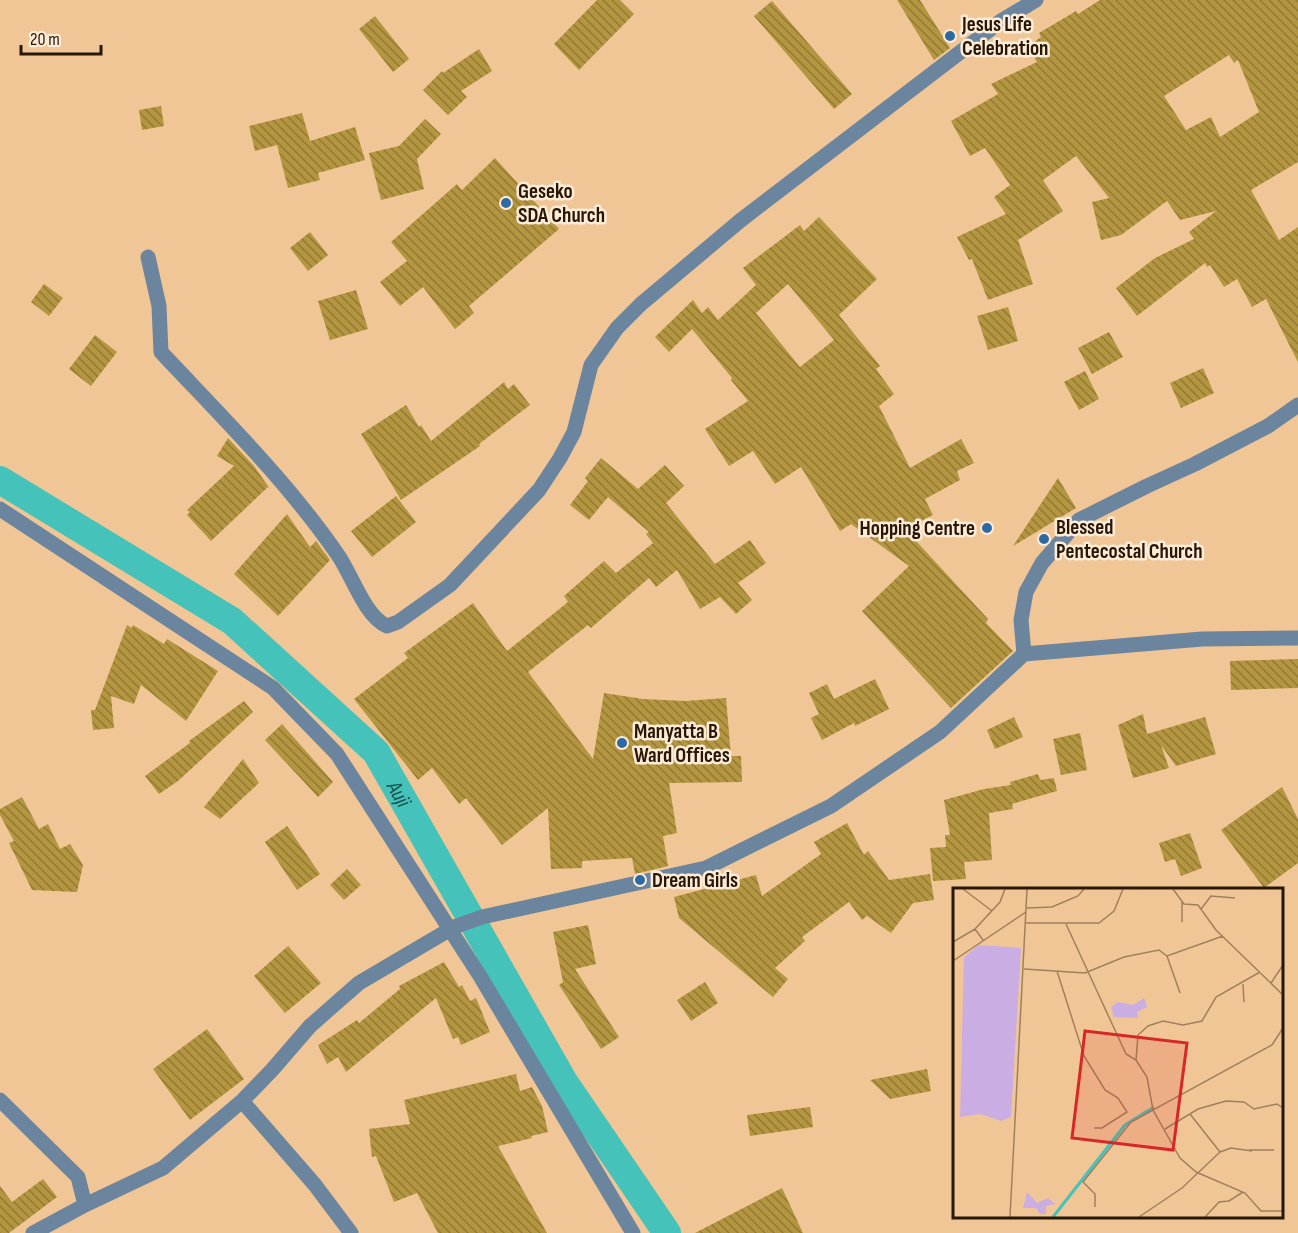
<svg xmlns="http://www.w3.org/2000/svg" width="1298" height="1233" font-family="'Sofia Sans Condensed',sans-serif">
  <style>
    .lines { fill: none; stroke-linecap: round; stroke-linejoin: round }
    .canal { stroke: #45c2ba; stroke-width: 28 }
    .building { fill: url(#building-back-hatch); fill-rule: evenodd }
    .minor { stroke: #6b859f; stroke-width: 15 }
    .poi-dot { fill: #2e6aa2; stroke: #feecd9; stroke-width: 2 }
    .labels { text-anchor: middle; stroke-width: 5; stroke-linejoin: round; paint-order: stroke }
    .poi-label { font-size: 21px; font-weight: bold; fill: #271705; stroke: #feecd9; text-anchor: start }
    .water-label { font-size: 22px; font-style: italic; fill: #1a4f4c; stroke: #feecd9 }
    .inset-river { fill: none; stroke: #45c2ba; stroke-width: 3 }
    .inset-road { fill: none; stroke: #a0805c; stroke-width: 1.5 }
    .view { fill: #d62828; fill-opacity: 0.15; stroke: #d62828; stroke-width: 3 }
    .inset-edge { fill: none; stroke: #271705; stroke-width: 3 }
  </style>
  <defs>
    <pattern id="building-back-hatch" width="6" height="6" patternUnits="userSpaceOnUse" patternTransform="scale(1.5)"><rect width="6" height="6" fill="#b49540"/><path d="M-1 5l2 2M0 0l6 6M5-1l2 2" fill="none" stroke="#927934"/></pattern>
  </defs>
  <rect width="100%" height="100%" fill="#f1c696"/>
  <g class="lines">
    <path class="canal" id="s1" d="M 0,480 L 232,621 L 376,752 L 564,1082 L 667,1233"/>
  </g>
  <path class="building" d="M 597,0 L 620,0 L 634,14 L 579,70 L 554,44 Z
    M 897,0 L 920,0 L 950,48 L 934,60 Z
    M 1100,0 L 1298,0 L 1298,162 L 1251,190 L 1279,240 L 1298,227 L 1298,362 L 1266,299 L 1252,307 L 1237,279 L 1224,287 L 1210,265 L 1207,267 L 1205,263 L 1137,316 L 1116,288 L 1155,258 L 1194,239 L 1189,232 L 1216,211 L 1180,220 L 1167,201 L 1121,235 L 1101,240 L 1092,202 L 1109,198 L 1076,156 L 1043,180 L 1063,211 L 1018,240 L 1033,284 L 988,300 L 972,259 L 969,260 L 957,237 L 1006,214 L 994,197 L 1010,185 L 985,148 L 970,156 L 951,121 L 998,94 L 991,84 L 1037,62 L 1027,47 L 1041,37 L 1039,33 L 1076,11 L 1078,14 ZM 1229,55 L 1234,63 L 1238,60 L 1259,112 L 1220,137 L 1211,117 L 1186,130 L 1164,96 Z
    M 772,1 L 852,94 L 834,109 L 754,16 Z
    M 375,16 L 409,59 L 393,72 L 359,29 Z
    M 479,49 L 492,71 L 461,91 L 467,97 L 448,115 L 423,90 L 442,71 L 443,73 Z
    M 161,106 L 164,126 L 142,130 L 139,110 Z
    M 302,113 L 310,141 L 355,127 L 365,160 L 318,173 L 320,180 L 288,188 L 277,145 L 255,151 L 249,126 Z
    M 425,119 L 441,134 L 417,159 L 424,189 L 381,200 L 369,153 L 399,146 Z
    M 495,158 L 559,229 L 469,306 L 474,313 L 455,329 L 423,287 L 400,306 L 380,282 L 407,261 L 391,242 L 457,184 L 462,190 Z
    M 819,217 L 877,279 L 839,315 L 880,366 L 876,369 L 894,394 L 879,406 L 910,468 L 961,439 L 974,463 L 957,471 L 960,480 L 925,499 L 933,515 L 905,529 L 988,619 L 986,623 L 1013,651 L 951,708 L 862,611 L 909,566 L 851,524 L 840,531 L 801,467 L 775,484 L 753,451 L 729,466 L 705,429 L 748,401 L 731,380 L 732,378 L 692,329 L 669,352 L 655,337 L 693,300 L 702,313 L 708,307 L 718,320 L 756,285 L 743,268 L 800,225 L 804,231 ZM 788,284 L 834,340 L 800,367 L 756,313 Z
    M 310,232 L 328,255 L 308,271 L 290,248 Z
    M 44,284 L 63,298 L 49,316 L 31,302 Z
    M 356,290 L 368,329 L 330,340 L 318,301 Z
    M 1008,307 L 1018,341 L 988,350 L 977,316 Z
    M 1109,332 L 1123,357 L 1092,374 L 1078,348 Z
    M 95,335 L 117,352 L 91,386 L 69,369 Z
    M 1203,368 L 1214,393 L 1181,408 L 1170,383 Z
    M 1085,371 L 1099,399 L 1079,410 L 1064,382 Z
    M 504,382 L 508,389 L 514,384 L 530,405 L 479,444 L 480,446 L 401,500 L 361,434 L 406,405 L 419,427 L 421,425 L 431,441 Z
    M 228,438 L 254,466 L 270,489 L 268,487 L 211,541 L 187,515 L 190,512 L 187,510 L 234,466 L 217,456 Z
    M 601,458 L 638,489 L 665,465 L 684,486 L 666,503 L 715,564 L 750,540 L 766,563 L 738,583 L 752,600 L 736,614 L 720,597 L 700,609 L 677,570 L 656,587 L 649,578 L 591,628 L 588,625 L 528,672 L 593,759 L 604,693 L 643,699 L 685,701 L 726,698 L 731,756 L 741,756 L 742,782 L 669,783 L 677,833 L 663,836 L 668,866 L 635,874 L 632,858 L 582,861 L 582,868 L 551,869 L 548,808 L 502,845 L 466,798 L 459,804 L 432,768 L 418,780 L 354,699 L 408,658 L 404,653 L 473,603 L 507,651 L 568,602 L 564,596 L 604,561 L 616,573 L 653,543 L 646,534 L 649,532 L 608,497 L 589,520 L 570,505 L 588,481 L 585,478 Z
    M 1058,478 L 1076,508 L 1013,546 Z
    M 396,496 L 416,522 L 372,557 L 351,531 Z
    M 287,514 L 310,547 L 316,541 L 330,560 L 278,616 L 234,574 Z
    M 127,625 L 132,628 L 133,625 L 164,644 L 167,639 L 218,671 L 186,721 L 141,685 L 134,704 L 111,696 L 114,728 L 93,730 L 91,710 L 95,710 Z
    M 1298,659 L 1298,688 L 1231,690 L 1230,661 Z
    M 875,679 L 889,709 L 855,726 L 854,723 L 822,740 L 811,718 L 819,714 L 809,693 L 827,684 L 834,699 Z
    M 244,701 L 253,712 L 178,781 L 159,794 L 145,776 L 190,743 L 189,741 Z
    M 1143,714 L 1147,734 L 1205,717 L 1216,754 L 1176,766 L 1161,745 L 1169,768 L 1133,778 L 1118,725 Z
    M 1014,717 L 1023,737 L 995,749 L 987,730 Z
    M 282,724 L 333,782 L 318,797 L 265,740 Z
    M 1080,733 L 1087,770 L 1061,775 L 1053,739 Z
    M 243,759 L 259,783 L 220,819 L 204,807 Z
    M 1038,774 L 1040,780 L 1054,778 L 1057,791 L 1012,804 L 1013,809 L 989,813 L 992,860 L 964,862 L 966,879 L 933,881 L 930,848 L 946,847 L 945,835 L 950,835 L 944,800 L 984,789 L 1011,785 L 1010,782 Z
    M 1282,787 L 1298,819 L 1298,863 L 1264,888 L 1221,830 Z
    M 22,797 L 39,829 L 48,824 L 60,849 L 70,844 L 83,865 L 77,892 L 32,890 L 9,843 L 14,841 L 0,815 L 0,809 Z
    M 847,823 L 864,855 L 868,851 L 889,880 L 930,874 L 934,900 L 913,903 L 891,933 L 867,916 L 862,920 L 849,902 L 802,937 L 805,941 L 775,968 L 788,979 L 773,997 L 679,918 L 674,897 L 756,875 L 762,896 L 821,854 L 814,842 Z
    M 287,826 L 320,874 L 297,890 L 265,842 Z
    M 1190,833 L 1202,868 L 1181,876 L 1175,859 L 1165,862 L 1159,843 Z
    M 347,869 L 361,885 L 344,900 L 330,885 Z
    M 588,925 L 596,964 L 575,969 L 619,1037 L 601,1049 L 559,985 L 563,982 L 553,932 Z
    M 288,946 L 321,983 L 285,1013 L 254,976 Z
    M 444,962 L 459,987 L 462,985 L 470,1001 L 476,998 L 490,1032 L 461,1045 L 458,1037 L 453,1039 L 436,998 L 346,1072 L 338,1057 L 327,1064 L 318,1045 L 357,1020 L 359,1023 L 400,989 L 399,986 Z
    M 705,982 L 718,1003 L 691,1021 L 677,1000 Z
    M 207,1029 L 244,1079 L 190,1120 L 153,1069 Z
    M 927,1069 L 931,1091 L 890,1099 L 870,1080 Z
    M 516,1074 L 520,1091 L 532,1087 L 542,1106 L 548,1132 L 531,1136 L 532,1138 L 498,1146 L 547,1233 L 438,1233 L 417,1193 L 394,1202 L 376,1156 L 372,1157 L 369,1129 L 410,1124 L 404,1100 Z
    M 810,1107 L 813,1127 L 750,1136 L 747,1115 Z
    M 43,1179 L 57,1197 L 9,1233 L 0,1233 L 0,1186 L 12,1202 Z
    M 782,1188 L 803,1233 L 695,1233 Z"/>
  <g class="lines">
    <path class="minor" d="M 148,257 L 159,306 L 161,352 C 222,417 287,481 338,555 C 352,575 365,617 387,626 L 398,622 L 450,585 L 539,490 L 560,458 L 574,432 L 591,365 L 617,328 L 641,304 L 741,220 L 1001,21 L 1036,0
      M 0,509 L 273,688 L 337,754 L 480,976 L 633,1233
      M 1024,654 L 1202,639 L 1298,638
      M 0,1100 L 78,1177 L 85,1205
      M 242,1101 L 315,1185 L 351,1233
      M 33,1233 L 85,1205 L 163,1168 L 242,1101 L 272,1070 L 310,1026 L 359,983 L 454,927 L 482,917 L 706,868 L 831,806 L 940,732 L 1024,654 L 1021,620 L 1026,592 L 1042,563 L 1079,520 L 1147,486 L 1195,464 L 1268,426 L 1298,405"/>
  </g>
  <g class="poi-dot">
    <circle cx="950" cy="36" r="6"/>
    <circle cx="506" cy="203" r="6"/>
    <circle cx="987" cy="528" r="6"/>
    <circle cx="1044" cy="539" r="6"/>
    <circle cx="622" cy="743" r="6"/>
    <circle cx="640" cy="880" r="6"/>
  </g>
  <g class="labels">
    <g class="poi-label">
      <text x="962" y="31">Jesus Life<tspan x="962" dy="24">Celebration</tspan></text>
      <text x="518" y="198">Geseko<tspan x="518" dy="24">SDA Church</tspan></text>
      <text x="1056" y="534">Blessed<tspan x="1056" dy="24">Pentecostal Church</tspan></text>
      <text x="975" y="535" text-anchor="end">Hopping Centre</text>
      <text x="634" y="738">Manyatta B<tspan x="634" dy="24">Ward Offices</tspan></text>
      <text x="652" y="887">Dream Girls</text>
    </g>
    <g class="water-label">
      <text dy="8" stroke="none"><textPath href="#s1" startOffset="514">Auji</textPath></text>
    </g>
  </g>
  <g transform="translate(953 888)">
    <rect width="330" height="330" fill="#f1c696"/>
    <path d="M 26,57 L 68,60 L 58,229 L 48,233 L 27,226 L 7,229 L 11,69 Z" fill="#caade3"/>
    <path d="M 191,110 L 194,119 L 184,124 L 185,130 L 161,129 L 158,119 L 165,114 L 180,117 ZM 74,304 L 84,315 L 95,310 L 102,316 L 93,318 L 93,326 L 87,326 L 83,320 L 70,320 Z" fill="#caade3"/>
    <path d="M 53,156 L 53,170 L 27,169 L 27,157 Z" fill="#caade3"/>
    <path class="inset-river" d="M 100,329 L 172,237 L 201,219"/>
    <path class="inset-road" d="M 10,1 L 39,23M 220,1 L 231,16 L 245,17 L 263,42 L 330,107M 229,14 L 229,34M 74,20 L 99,19 L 125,8 L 131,1M 248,21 L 258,8 L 282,10M 73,35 L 146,35 L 161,23 L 170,1M 113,36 L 173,166 L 183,172 L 194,189 L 200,222 L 227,270 L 243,284 L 292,305 L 308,323 L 330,323M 22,41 L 47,14 L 52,1M 0,54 L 22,41 L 30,52M 214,68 L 227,105M 0,73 L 73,24M 71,81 L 132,85 L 171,69 L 206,62 L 214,68 L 270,48M 104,83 L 131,168 L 152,202 L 165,210 L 174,224 L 149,240 L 141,240M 318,95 L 330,77M 290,96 L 291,114M 183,172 L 185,147 L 195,138 L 210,133 L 230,137 L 249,133 L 263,109 L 307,84M 212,241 L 245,221 L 273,213 L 291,214 L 301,221 L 324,216 L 330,220M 296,262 L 321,262M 267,264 L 278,260 L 299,263M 142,319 L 142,306 L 130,294 L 178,234 L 319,157 L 330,140M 57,329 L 74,1M 186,329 L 229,300 L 267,264 L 237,226M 252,329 L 266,314 L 276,313 L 290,304"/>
    <path class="view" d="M 132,143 L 234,155 L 220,262 L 119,250 Z"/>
    <rect width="330" height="330" class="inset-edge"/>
  </g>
  <path d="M21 45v9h80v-9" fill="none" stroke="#271705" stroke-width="3"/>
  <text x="30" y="45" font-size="18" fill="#271705" stroke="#feecd9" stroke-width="4.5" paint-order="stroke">20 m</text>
</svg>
